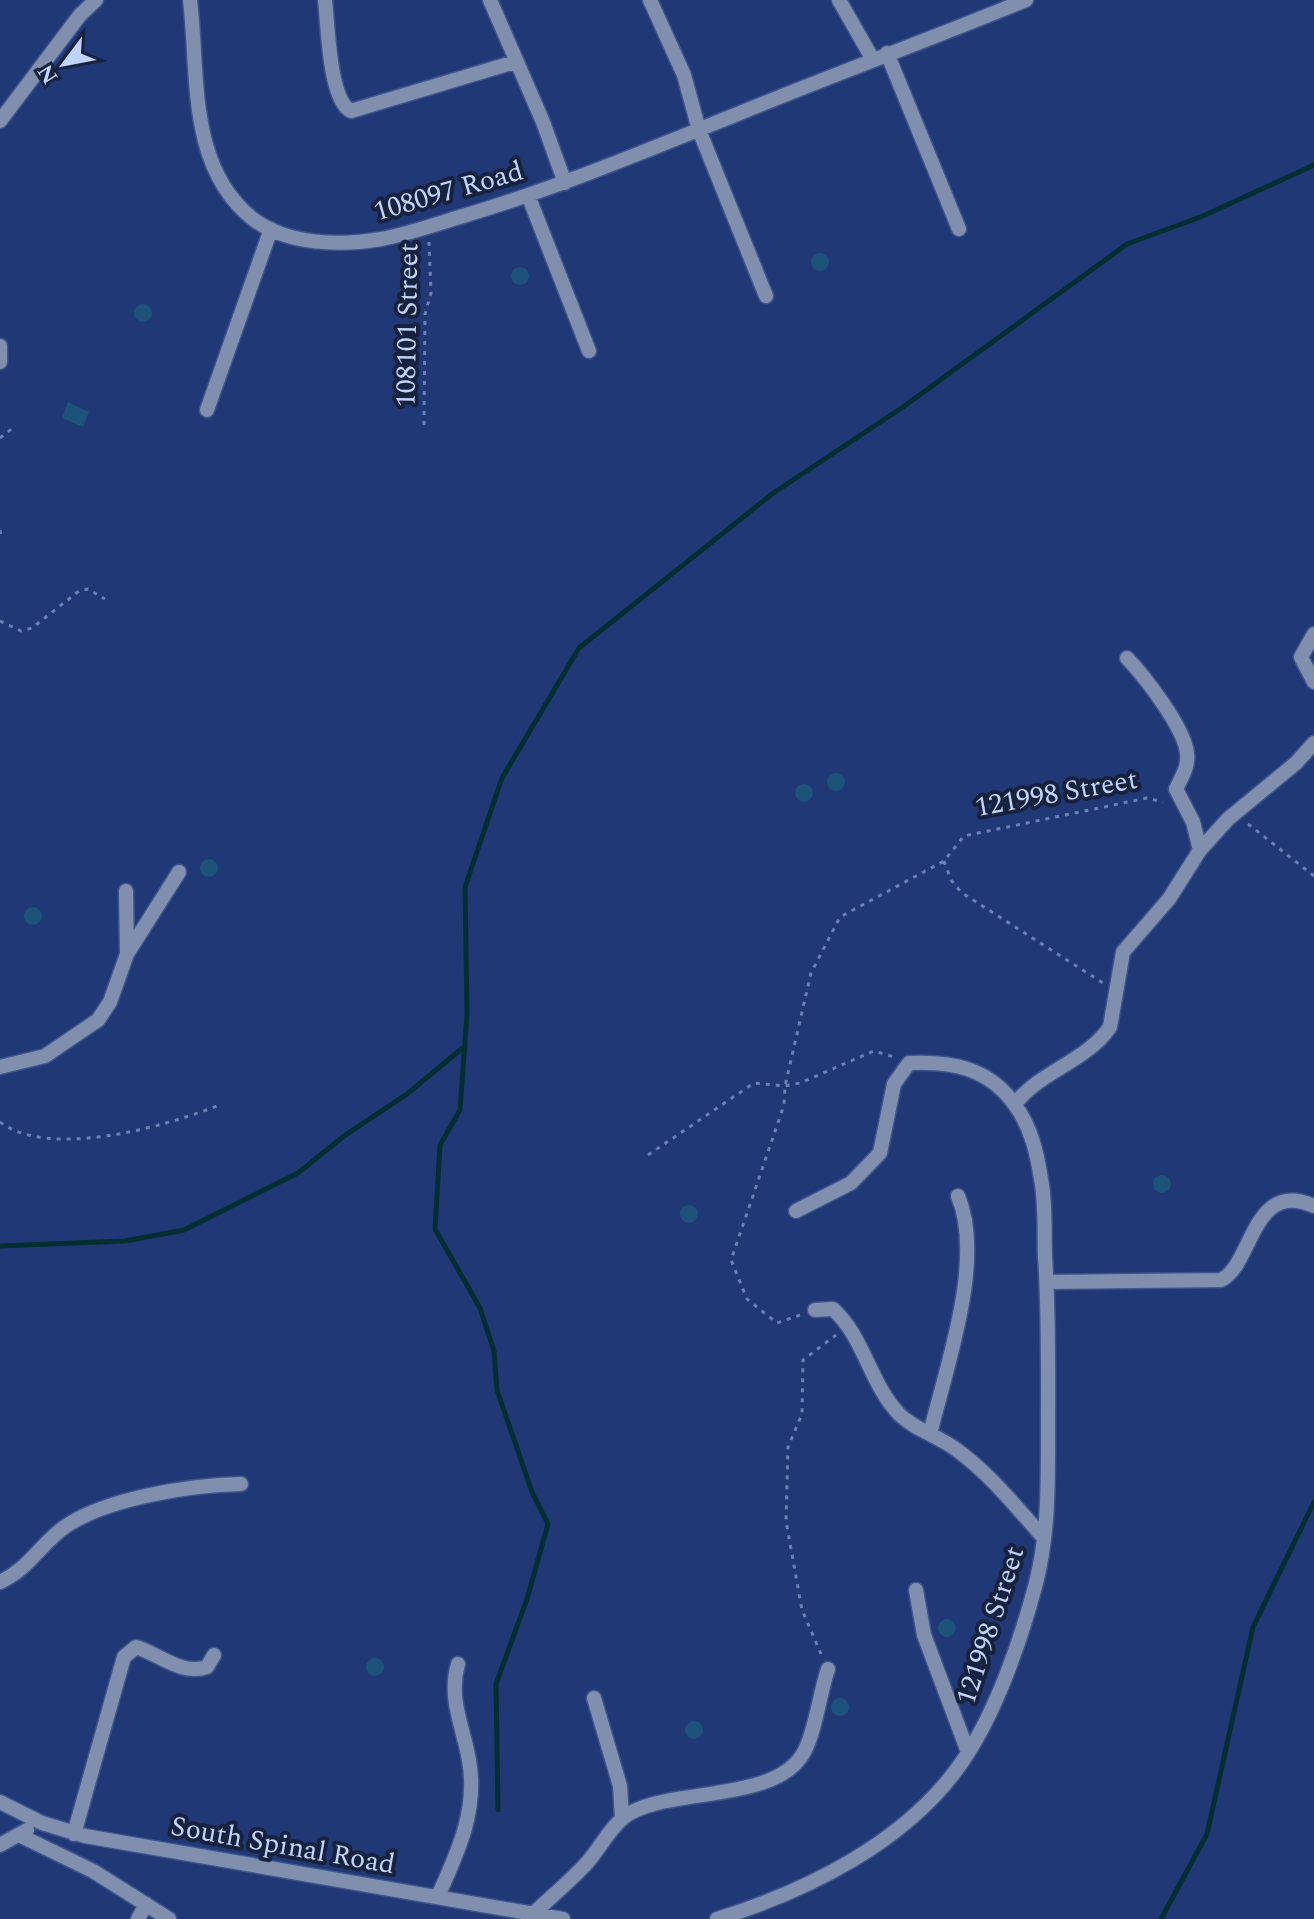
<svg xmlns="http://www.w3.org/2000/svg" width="1314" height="1919" font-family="Spectral,serif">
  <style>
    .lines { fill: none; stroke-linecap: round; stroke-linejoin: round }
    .stream { stroke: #052e32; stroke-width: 5 }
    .building { fill: #1d537b }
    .minor-casing { stroke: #3d558d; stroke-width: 17 }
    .path { stroke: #6b81b3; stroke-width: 3; stroke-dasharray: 4 6; stroke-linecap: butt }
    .minor { stroke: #808fad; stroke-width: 14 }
    .labels { text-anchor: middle; stroke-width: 8; stroke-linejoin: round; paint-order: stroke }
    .street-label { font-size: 28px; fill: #c1d3f8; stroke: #17233e }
  </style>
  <rect width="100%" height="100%" fill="#203976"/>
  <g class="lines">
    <path class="stream" d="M 0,1246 L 125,1241 L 184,1230 L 298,1173 L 344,1136 L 407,1094 L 465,1046
      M 498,1810 L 496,1684 L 527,1599 L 548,1524 L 532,1492 L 497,1390 L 494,1351 L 480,1308 L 435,1229 L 440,1145 L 460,1110 L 467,1014 L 465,887 L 502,778 L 579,648 L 772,494 L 903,407 L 1127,244 L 1203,216 L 1314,165
      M 1161,1919 L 1207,1834 L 1253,1627 L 1314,1502"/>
  </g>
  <path class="building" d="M811 262a9 9 0 1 1 18 0a9 9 0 1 1-18 0Z
    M511 276a9 9 0 1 1 18 0a9 9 0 1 1-18 0Z
    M134 313a9 9 0 1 1 18 0a9 9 0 1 1-18 0Z
    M 68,402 L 89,412 L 83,427 L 62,418 Z
    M827 782a9 9 0 1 1 18 0a9 9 0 1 1-18 0Z
    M795 793a9 9 0 1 1 18 0a9 9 0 1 1-18 0Z
    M200 868a9 9 0 1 1 18 0a9 9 0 1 1-18 0Z
    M24 916a9 9 0 1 1 18 0a9 9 0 1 1-18 0Z
    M1153 1184a9 9 0 1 1 18 0a9 9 0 1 1-18 0Z
    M680 1214a9 9 0 1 1 18 0a9 9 0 1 1-18 0Z
    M938 1628a9 9 0 1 1 18 0a9 9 0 1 1-18 0Z
    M366 1667a9 9 0 1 1 18 0a9 9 0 1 1-18 0Z
    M831 1707a9 9 0 1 1 18 0a9 9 0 1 1-18 0Z
    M685 1730a9 9 0 1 1 18 0a9 9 0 1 1-18 0Z"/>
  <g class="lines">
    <g class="minor-casing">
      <path id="minor" d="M 190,0 C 199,74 187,167 253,219 C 287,245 341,246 381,239 C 409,234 436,224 463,216 C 557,188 648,150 740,113 C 835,74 931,39 1026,0
        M 325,0 C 328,25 329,100 351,111 L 515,62
        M 490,0 L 543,122 L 565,183
        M 650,0 L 684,75 L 699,130 L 766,296
        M 839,0 L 872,58
        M 887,53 L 959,229
        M 0,121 L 80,15 L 96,0
        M 528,195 L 589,351
        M 0,346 L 0,362
        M 207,410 L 271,229
        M 1314,634 L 1301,657 L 1314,682
        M 1127,658 C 1145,677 1184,727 1187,753 C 1189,767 1181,778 1176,789 L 1193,822 L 1200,850
        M 126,891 L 127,953
        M 0,1067 L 45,1056 L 98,1020 L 110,1002 L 127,954 L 179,872
        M 1015,1104 C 1040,1071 1086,1062 1110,1027 L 1123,952 L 1169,899 L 1200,850 L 1228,819 L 1296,763 L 1314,743
        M 1047,1282 L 1221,1280 C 1253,1265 1252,1178 1314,1206
        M 815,1310 L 833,1309 C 864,1337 870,1384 899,1414 C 915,1430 939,1436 957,1450 C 990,1474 1017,1508 1044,1538
        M 930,1434 C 946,1367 985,1260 958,1196
        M 0,1582 C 29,1569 41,1543 66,1526 C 108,1498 191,1485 241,1484
        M 916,1590 L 924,1635 L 968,1752
        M 594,1698 L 620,1786 L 622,1818
        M 0,1802 L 42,1823 L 85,1836 L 563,1919
        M 74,1834 L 124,1657 L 136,1647 C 159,1654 182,1676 207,1667 L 214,1655
        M 19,1835 L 93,1871 L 169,1919
        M 0,1845 L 27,1830
        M 438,1896 C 458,1852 478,1810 469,1760 C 463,1726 448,1698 458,1664
        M 535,1912 C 551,1897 569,1882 584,1866 C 598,1852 608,1830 623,1818 C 661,1786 776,1805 804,1752 C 815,1733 820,1692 828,1669
        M 138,1919 L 146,1904
        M 717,1919 C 807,1891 907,1842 962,1762 C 996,1713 1021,1640 1036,1583 C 1049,1532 1048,1479 1048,1427 C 1048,1370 1049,1314 1045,1257 C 1044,1232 1046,1204 1041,1179 C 1037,1153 1031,1127 1015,1105 C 989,1068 952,1061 909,1063 L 894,1084 L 880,1153 L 851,1183 L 796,1211"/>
    </g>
    <path class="path" d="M 424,425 L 425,314 L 431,293 L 429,242
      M 0,438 L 14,427
      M 0,530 L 1,536
      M 0,621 L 21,631 L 32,628 L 79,591 L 88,589 L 105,599
      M 1248,824 L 1314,876
      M 944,861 L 951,880 L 962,893 L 1103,983
      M 0,1122 C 50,1160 168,1126 222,1104
      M 648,1155 L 754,1083 L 785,1086 L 800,1083 L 874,1051 L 894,1057
      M 800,1315 L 777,1323 L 747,1299 L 731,1260 L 784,1105 L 785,1086 L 811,973 L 840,917 L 944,861 L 964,836 L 1147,798 L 1163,802
      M 821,1654 L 802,1610 L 786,1521 L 788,1447 L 802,1414 L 803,1360 L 836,1335"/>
    <use href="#minor" class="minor"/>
  </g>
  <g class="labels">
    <g class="street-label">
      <text transform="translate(448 190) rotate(-16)" y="10">108097 Road</text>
      <text transform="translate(406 325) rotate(-89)" y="10">108101 Street</text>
      <text transform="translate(1056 792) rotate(-10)" y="10">121998 Street</text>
      <text transform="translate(989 1625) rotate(-72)" y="10">121998 Street</text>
      <text transform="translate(283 1844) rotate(10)" y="10">South Spinal Road</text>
    </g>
  </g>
  <g transform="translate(64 64) rotate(238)" stroke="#17233e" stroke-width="6" paint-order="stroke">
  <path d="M0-6L14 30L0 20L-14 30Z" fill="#c1d3f8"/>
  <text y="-12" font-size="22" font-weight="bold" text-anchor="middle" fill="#c1d3f8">N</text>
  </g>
</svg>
